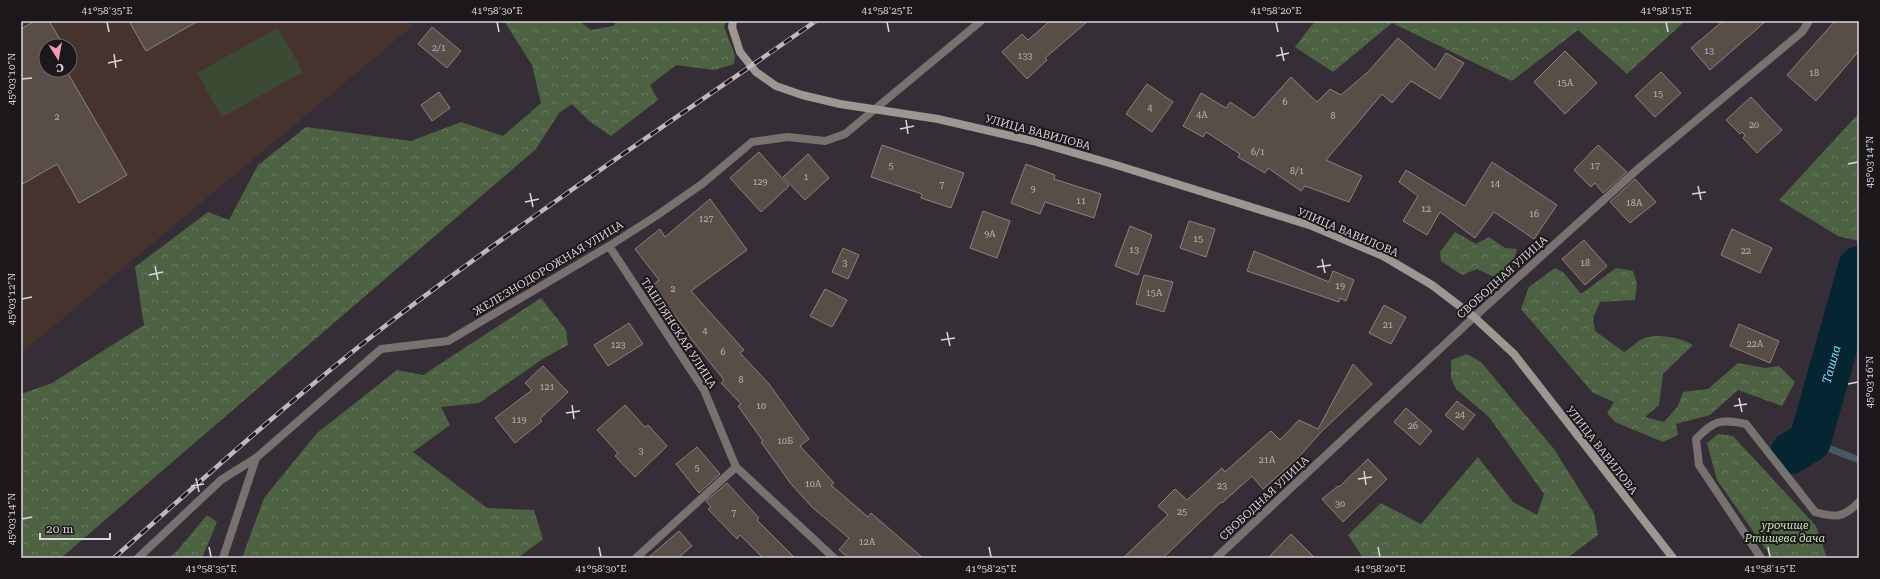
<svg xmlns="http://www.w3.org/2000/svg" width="1880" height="579" font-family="'Roboto Serif',serif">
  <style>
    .education { fill: #47332e; fill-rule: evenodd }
    .green { fill: #3b4b33 }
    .forest { fill: url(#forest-crowns) }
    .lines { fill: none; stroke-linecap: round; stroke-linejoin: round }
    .stream { stroke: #455a65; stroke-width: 7 }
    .river { stroke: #052532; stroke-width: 42 }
    .building { fill: #584e47; stroke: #8d817a }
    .street { stroke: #77726f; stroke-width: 8 }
    .secondary { stroke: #9e9691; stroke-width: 8 }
    .rail-casing { stroke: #bfb9bf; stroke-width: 4.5 }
    .rail { stroke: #1b171b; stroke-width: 3; stroke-dasharray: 9; stroke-linecap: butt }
    .ticks { fill: none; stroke: #dbd6db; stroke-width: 1.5 }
    .labels { text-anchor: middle; stroke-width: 4; stroke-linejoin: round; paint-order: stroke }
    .number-label { font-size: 9px; fill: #bab4b6 }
    .street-label { font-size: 11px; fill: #dbd6db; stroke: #1b171b }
    .park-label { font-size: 11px; font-style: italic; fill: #c6ecb4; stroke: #1b171b }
    .water-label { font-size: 12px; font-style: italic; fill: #96dcff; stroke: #1b171b }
    .neatline { fill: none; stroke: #dbd6db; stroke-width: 1.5 }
    .ticks-label { font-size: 10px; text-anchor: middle; fill: #dbd6db }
  </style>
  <defs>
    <pattern id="forest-crowns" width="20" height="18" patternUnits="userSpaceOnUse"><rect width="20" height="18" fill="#4d6242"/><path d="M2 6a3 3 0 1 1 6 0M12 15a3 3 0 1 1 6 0" fill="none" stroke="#66785d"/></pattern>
  </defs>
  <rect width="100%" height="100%" fill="#362e36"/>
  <path class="education" d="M 21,21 L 409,21 L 414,25 L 21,353 ZM 46,46 L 70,46 L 70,70 L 46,70 Z"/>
  <path class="green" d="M 278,28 L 303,72 L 222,117 L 197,73 Z"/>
  <path class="forest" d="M 504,21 L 579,21 L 591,30 L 613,26 L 617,21 L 726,21 L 724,27 L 735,55 L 734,64 L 714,70 L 676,65 L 650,85 L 658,100 L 611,136 L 589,121 L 572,104 L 559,113 L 536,149 L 61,558 L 21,558 L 21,394 L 52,383 L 144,325 L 135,267 L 208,212 L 229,220 L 258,165 L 306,127 L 411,141 L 461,122 L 503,136 L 541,103 L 532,65 Z
    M 1315,21 L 1685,21 L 1627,74 L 1578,30 L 1512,81 L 1392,23 L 1333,72 L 1295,47 Z
    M 1859,113 L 1859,241 L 1838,236 L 1779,200 Z
    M 1455,232 L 1476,244 L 1489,237 L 1505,248 L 1517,249 L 1511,271 L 1501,280 L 1477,269 L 1462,275 L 1441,261 L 1440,252 Z
    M 1555,268 L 1563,272 L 1581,294 L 1616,268 L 1633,271 L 1637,284 L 1635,300 L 1600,302 L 1593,318 L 1595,331 L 1624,352 C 1630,349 1636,342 1642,339 C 1658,333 1678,337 1693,345 L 1663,374 L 1659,405 L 1645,417 L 1664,422 L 1678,406 L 1683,392 L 1708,389 L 1738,363 L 1765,368 L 1779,366 L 1795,382 L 1782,406 L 1738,390 L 1710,415 L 1676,424 L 1678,435 L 1663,442 L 1615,422 L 1607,413 L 1614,402 L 1593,393 L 1521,309 L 1529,287 Z
    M 541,298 L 566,330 L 568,345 L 544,358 L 479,403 L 441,407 L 450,425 L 413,452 L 487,508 L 534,510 L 543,539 L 518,558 L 242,558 L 264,498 L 317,433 L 397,370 L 423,375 Z
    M 1467,354 L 1481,362 L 1554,449 L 1594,513 L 1598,535 L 1567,558 L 1363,558 L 1348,535 L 1381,503 L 1421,524 L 1478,457 L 1513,502 L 1537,515 L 1544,494 L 1489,417 L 1456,389 L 1451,378 L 1451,360 Z
    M 1718,434 L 1733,436 L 1816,526 L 1827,558 L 1772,558 L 1717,480 L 1707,443 Z
    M 207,515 L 217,522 L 202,558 L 169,558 L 177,551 Z"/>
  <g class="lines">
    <path class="stream" d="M 1810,441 L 1859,460"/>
    <path class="river" id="s1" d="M 1791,453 L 1810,441 L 1859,267"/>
  </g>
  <path class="building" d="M 35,21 L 49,21 L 64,46 L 46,46 L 46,70 L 66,70 L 127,175 L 79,203 L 57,164 L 21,185 L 21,29 Z
    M 129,21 L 198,21 L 146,51 Z
    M 1050,21 L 1088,21 L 1045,58 L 1047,60 L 1027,79 L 1002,52 L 1022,34 L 1028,40 Z
    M 1723,21 L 1766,21 L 1710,70 L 1691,48 Z
    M 1835,21 L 1859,21 L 1859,51 L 1816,101 L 1787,75 Z
    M 432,27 L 461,51 L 447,68 L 418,44 Z
    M 1398,38 L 1435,70 L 1446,53 L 1464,63 L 1440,99 L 1411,81 L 1392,103 L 1382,94 L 1326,160 L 1362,176 L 1349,202 L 1305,186 L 1301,191 L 1268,168 L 1265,173 L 1238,157 L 1240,154 L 1206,132 L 1203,137 L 1183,126 L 1201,93 L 1226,108 L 1230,102 L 1254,118 L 1291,77 L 1317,102 L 1330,89 L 1341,95 L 1368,72 Z
    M 1565,51 L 1597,83 L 1565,114 L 1534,82 Z
    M 1661,72 L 1681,93 L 1655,117 L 1635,96 Z
    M 1147,84 L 1173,102 L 1152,132 L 1126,114 Z
    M 439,92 L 450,108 L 432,121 L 421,105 Z
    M 1751,97 L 1782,130 L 1757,153 L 1743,138 L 1745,135 L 1742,132 L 1740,134 L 1726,120 Z
    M 882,145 L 964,173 L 951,208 L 921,198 L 922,194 L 871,177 Z
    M 1598,145 L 1627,172 L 1603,193 L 1595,183 L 1591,187 L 1574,170 Z
    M 759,152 L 789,186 L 761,212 L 730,178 Z
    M 808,154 L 829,178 L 805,200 L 783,177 Z
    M 1492,162 L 1557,205 L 1534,239 L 1494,212 L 1475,238 L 1440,212 L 1427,235 L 1403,221 L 1418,196 L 1399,182 L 1406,170 L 1465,206 Z
    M 1026,164 L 1055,175 L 1054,179 L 1101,194 L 1094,218 L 1045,202 L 1040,214 L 1011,203 Z
    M 1635,179 L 1656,202 L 1630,223 L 1610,202 Z
    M 710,199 L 747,250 L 691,291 L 744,350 L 740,353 L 769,384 L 794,419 L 809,439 L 800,446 L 834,483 L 831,485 L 868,517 L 871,513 L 923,558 L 849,558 L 839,550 L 849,538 L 812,507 L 791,484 L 761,442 L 763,441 L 738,406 L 741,404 L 721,383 L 724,380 L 688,335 L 689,334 L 652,286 L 659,280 L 635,249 L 660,229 L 665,237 Z
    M 983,211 L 1010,221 L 997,258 L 970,248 Z
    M 1189,221 L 1215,229 L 1206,257 L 1180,248 Z
    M 1130,226 L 1152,235 L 1138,275 L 1115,266 Z
    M 1732,229 L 1772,248 L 1760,273 L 1721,255 Z
    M 1584,240 L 1607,266 L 1585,285 L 1562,259 Z
    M 843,248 L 859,255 L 848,279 L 832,272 Z
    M 1254,251 L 1329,282 L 1333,271 L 1354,280 L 1346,301 L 1340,298 L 1339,302 L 1247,271 Z
    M 1144,275 L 1173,282 L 1164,312 L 1136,304 Z
    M 825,289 L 847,300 L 832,327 L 810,316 Z
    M 1384,305 L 1406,317 L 1391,344 L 1369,333 Z
    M 629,323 L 643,344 L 608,366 L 594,345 Z
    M 1739,324 L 1779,341 L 1770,363 L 1730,346 Z
    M 1353,364 L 1372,384 L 1322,431 L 1297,459 L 1263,489 L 1252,476 L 1222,503 L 1221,502 L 1163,558 L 1123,558 L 1168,515 L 1158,506 L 1175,489 L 1187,500 L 1222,468 L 1225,472 L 1271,431 L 1280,440 L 1299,420 L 1318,429 Z
    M 543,366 L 568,392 L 540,419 L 542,421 L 515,443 L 495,418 L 532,390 L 525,383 Z
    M 1457,401 L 1475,415 L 1463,430 L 1445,415 Z
    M 625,405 L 645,427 L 648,425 L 667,446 L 635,477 L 615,456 L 618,453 L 597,430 Z
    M 1406,408 L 1432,431 L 1420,445 L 1394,422 Z
    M 697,447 L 720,474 L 699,493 L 676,464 Z
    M 1368,459 L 1387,479 L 1343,522 L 1322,499 L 1338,486 L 1339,487 Z
    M 727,483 L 759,518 L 757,520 L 795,558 L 763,558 L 740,535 L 737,539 L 708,509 L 711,507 L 706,501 Z
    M 679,531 L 692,546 L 678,558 L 648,558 Z
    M 1291,534 L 1315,558 L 1268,558 Z"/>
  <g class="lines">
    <path class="street" d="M 609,246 L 704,390 L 736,467 L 834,558
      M 138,558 L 221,480 L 256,458 L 381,349 L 448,341 L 609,246 L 656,216 L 702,184 L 752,142 L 788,137 L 825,141 L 845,134 L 981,21
      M 223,558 L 256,458
      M 636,558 L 736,467
      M 1216,558 L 1474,317 L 1639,168 L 1802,32 L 1809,21
      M 1761,558 L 1699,465 L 1696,439 C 1715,420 1719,419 1746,424 L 1815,512 C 1836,518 1843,518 1859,502"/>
    <path class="secondary" d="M 733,21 L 732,27 L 740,52 L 756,72 L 776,86 L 802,95 L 840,104 L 938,119 L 1033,141 L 1116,165 L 1312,226 L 1383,256 L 1432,285 L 1474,317 L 1514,354 L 1673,558"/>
    <g class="rail-casing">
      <path id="rail" d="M 114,558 C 207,475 299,392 398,316 C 534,213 676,118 816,21"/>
    </g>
    <use href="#rail" class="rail"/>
  </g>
  <path class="ticks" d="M 107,22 L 109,32M 497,22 L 499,32M 887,22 L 889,32M 1276,22 L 1278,32M 1666,22 L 1668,32M 1281,47 L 1284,61M 114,54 L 116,68M 1276,56 L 1289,53M 108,63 L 122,60M 22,79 L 32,78M 906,120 L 908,134M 900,129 L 914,126M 1848,164 L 1858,162M 1698,186 L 1701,200M 530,193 L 533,207M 1692,194 L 1706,192M 525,202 L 539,199M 1322,259 L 1325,273M 155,266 L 158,280M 1317,267 L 1331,265M 149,275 L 163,272M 22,299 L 32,297M 947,332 L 950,346M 941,340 L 955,338M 1848,384 L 1858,382M 1739,398 L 1742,412M 572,405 L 574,419M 1734,406 L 1747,404M 566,413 L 580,411M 1364,471 L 1366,485M 196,478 L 199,492M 1358,479 L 1372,477M 191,486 L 204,484M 22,519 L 32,517M 209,547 L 211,557M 599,547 L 601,557M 989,547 L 991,557M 1378,547 L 1380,557M 1768,547 L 1770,557"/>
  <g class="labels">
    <g class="number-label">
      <text x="439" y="51">2/1</text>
      <text x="1709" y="54">13</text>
      <text x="1025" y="59">133</text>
      <text x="1814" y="76">18</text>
      <text x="1565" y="86">15А</text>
      <text x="1658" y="97">15</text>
      <text x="1285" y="105">6</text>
      <text x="1150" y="111">4</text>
      <text x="1202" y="118">4А</text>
      <text x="1333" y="119">8</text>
      <text x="57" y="120">2</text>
      <text x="1754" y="128">20</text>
      <text x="1258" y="155">6/1</text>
      <text x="891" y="169">5</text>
      <text x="1595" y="169">17</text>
      <text x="1297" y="174">8/1</text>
      <text x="806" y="180">1</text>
      <text x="760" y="185">129</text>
      <text x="1495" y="187">14</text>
      <text x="942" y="188">7</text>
      <text x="1033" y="192">9</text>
      <text x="1081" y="204">11</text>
      <text x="1634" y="206">18А</text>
      <text x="1426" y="212">12</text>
      <text x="1534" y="217">16</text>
      <text x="706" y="222">127</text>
      <text x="990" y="237">9А</text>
      <text x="1198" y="242">15</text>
      <text x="1134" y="253">13</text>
      <text x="1746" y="254">22</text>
      <text x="845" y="266">3</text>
      <text x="1585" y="266">18</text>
      <text x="1340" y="289">19</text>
      <text x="673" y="292">2</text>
      <text x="1154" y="296">15А</text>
      <text x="1388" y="328">21</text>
      <text x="705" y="334">4</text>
      <text x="1755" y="347">22А</text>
      <text x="618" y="348">123</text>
      <text x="723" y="355">6</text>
      <text x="741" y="383">8</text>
      <text x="547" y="390">121</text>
      <text x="761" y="409">10</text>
      <text x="1460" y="418">24</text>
      <text x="519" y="423">119</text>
      <text x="1413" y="429">26</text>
      <text x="785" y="444">10Б</text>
      <text x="641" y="454">3</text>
      <text x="1267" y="463">21А</text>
      <text x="697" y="471">5</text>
      <text x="813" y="487">10А</text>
      <text x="1222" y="489">23</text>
      <text x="1340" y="507">30</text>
      <text x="1182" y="515">25</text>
      <text x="734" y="516">7</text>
      <text x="867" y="545">12А</text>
    </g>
    <g class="street-label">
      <text transform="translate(1038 132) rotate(15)" y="4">УЛИЦА ВАВИЛОВА</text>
      <text transform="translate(1348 232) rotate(23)" y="4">УЛИЦА ВАВИЛОВА</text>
      <text transform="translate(548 268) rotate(-31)" y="4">ЖЕЛЕЗНОДОРОЖНАЯ УЛИЦА</text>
      <text transform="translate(1502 277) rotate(-42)" y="4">СВОБОДНАЯ УЛИЦА</text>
      <text transform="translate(679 333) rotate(57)" y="4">ТАШЛЯНСКАЯ УЛИЦА</text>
      <text transform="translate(1602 450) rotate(52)" y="4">УЛИЦА ВАВИЛОВА</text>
      <text transform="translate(1264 498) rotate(-43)" y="4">СВОБОДНАЯ УЛИЦА</text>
    </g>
    <g class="park-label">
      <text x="1785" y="529">урочище<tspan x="1785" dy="13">Ртищева дача</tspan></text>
    </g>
    <g class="water-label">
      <text dy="4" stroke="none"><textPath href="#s1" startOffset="102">Ташла</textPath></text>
    </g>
  </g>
  <rect width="1880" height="579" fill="none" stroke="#1b171b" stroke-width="44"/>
  <g transform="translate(58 58) rotate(169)"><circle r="19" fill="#1b171b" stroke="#686368"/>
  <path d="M0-3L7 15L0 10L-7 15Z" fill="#ef9ab8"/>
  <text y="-6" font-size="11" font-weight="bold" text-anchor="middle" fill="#dbd6db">С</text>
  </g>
  <path d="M40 533v6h70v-6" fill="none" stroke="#dbd6db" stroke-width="2"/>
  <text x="46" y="533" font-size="12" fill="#dbd6db" stroke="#1b171b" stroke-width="3" paint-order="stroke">20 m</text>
  <rect x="22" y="22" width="1836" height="535" class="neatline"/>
  <g class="ticks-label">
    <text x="107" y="14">41°58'35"E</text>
    <text x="497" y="14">41°58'30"E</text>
    <text x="887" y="14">41°58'25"E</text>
    <text x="1276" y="14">41°58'20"E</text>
    <text x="1666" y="14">41°58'15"E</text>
    <text transform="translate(11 79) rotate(-90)" y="4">45°03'10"N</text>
    <text transform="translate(1869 162) rotate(-90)" y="4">45°03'14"N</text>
    <text transform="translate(11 299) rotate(-90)" y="4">45°03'12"N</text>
    <text transform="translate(1869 382) rotate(-90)" y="4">45°03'16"N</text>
    <text transform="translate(11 519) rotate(-90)" y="4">45°03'14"N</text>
    <text x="211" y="572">41°58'35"E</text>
    <text x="601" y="572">41°58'30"E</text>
    <text x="991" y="572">41°58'25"E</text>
    <text x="1380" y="572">41°58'20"E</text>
    <text x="1770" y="572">41°58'15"E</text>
  </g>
</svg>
